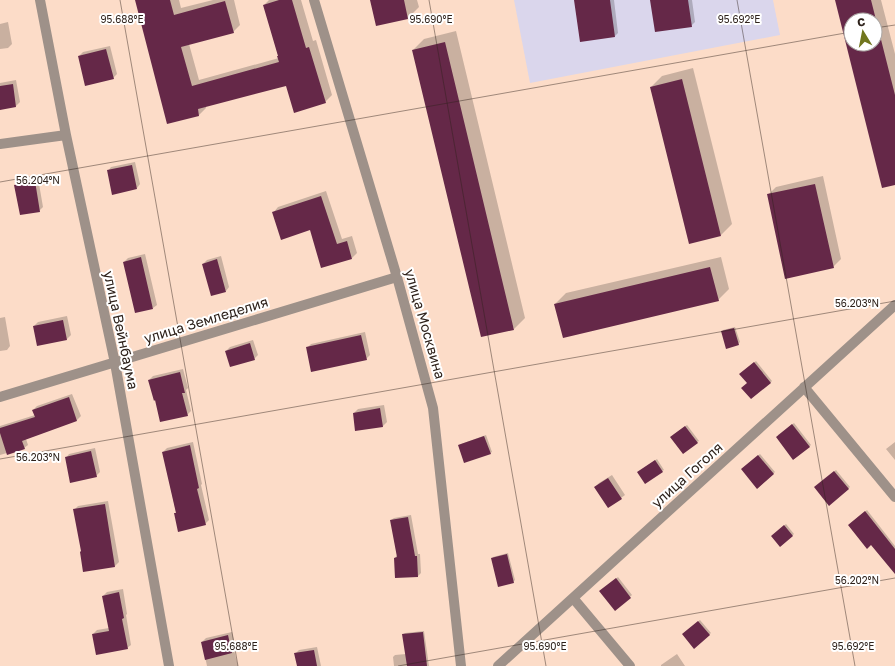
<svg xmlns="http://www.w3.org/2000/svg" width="895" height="666" font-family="'Golos Text',sans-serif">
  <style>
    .education { fill: #dad6ec }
    .shadow { fill: #0003; fill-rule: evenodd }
    .building { fill: #652848; fill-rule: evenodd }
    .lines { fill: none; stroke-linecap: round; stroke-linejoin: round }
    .street { stroke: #9e9189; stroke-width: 10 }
    .ticks { fill: none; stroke: #2e221b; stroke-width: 1; stroke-opacity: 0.45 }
    .labels { text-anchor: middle; stroke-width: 4; stroke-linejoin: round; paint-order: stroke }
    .street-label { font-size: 14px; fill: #2e221b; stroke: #fff }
    .ticks-label { font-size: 10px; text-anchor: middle; fill: #2e221b; stroke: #fff; stroke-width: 4; stroke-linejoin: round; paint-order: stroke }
  </style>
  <rect width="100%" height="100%" fill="#fcdcc8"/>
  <path class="education" d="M 514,0 L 773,0 L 780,35 L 530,83 Z"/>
  <path class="shadow" d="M 136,0 L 179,0 L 181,8 L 213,0 L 234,0 L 240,25 L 233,32 L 189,44 L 199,80 L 279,58 L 264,5 L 269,0 L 301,0 L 313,41 L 316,40 L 332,95 L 325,102 L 287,84 L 206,106 L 206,108 L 199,115 L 168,123 Z
    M 371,0 L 417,0 L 419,7 L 408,18 L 377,25 Z
    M 575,0 L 614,0 L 618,33 L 615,36 Z
    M 651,0 L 692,0 L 695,22 L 691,26 Z
    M 836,0 L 881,0 L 895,54 L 895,184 ZM 851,20 L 875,20 L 875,44 L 851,44 Z
    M 8,22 L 12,44 L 8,48 L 0,49 L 0,24 Z
    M 456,31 L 525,318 L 514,329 L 413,50 L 424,39 Z
    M 110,46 L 117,74 L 113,78 L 79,56 L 83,52 Z
    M 693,68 L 732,224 L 721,235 L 690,242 L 651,87 L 662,76 Z
    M 16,80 L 20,102 L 16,106 L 0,109 L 0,83 Z
    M 135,162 L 140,184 L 137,188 L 108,171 L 111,167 Z
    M 823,176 L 841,259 L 833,267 L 768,195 L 776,187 Z
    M 38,178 L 43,207 L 39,211 L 15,185 L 19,181 Z
    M 326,191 L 342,239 L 352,236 L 357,253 L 352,258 L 310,229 L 273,213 L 278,207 Z
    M 145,254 L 157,305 L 153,308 L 124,262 L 128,258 Z
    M 221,256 L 229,287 L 226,291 L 203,264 L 207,260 Z
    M 721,257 L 729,289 L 718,300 L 555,304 L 566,293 Z
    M 67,316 L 71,335 L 67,339 L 38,345 L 34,326 L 38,322 Z
    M 5,317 L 10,346 L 7,350 L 0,351 L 0,318 Z
    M 735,327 L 740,342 L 738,344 L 722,332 L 723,330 Z
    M 365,332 L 370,355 L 366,359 L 307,348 L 311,344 Z
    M 253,340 L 258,355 L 254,359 L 226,351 L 230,347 Z
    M 756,361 L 772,381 L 770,383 L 748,383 L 742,373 Z
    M 183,369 L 188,388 L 186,390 L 191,411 L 187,415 L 149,380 L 153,376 Z
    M 72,394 L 81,416 L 77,420 L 26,439 L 28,445 L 24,448 L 0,455 L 0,426 L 35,415 L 33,410 L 37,406 Z
    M 384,405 L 387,422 L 383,426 L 356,430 L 354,413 L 358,409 Z
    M 794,423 L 811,445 L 794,459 L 778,435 Z
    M 687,425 L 699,441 L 697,442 L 673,435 Z
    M 486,435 L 492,452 L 490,453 L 459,445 L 461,444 Z
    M 193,442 L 202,484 L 201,485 L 209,520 L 205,524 L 175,514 L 176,512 L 163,452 L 167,448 Z
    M 895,442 L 895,460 L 886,449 Z
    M 95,448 L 100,472 L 96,476 L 66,458 L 69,454 Z
    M 760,454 L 775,472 L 758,488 L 742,469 Z
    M 657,459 L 664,470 L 662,471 L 640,471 Z
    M 836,470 L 850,487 L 829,504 L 816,487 Z
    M 612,475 L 625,495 L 621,498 L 595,487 L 599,483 Z
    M 108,501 L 119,562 L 115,566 L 84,571 L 82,551 L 74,510 L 78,506 Z
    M 867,510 L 895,546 L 895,572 L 872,544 L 851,523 Z
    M 411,515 L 418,554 L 420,554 L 421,573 L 418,576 L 395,558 L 397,555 L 391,520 L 394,518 Z
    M 786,524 L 794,534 L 781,546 L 772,536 Z
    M 508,553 L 515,580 L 513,582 L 492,559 L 493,557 Z
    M 618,577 L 632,595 L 615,610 L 602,590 Z
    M 123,589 L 127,614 L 126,615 L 131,645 L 127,648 L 93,634 L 97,630 L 109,628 L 103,596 L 107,592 Z
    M 700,620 L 711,633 L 694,647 L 685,632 Z
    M 424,631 L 429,666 L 394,666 L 393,657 L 395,655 L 406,654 L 403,634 L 405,633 Z
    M 232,632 L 236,649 L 234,650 L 238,666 L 207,666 L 202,642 L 206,638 Z
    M 317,647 L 321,666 L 298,666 L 295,654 L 299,650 Z
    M 677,654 L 685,666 L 661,666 L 661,665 Z"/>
  <path class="building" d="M 135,0 L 170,0 L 174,15 L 225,1 L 234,33 L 181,47 L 192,86 L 279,62 L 277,56 L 278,56 L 263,5 L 279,0 L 292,0 L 306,48 L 309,47 L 326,103 L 294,113 L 286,86 L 198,109 L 199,116 L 167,124 Z
    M 370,0 L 404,0 L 408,19 L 376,26 Z
    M 574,0 L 610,0 L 615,37 L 580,42 Z
    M 650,0 L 688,0 L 692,27 L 655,32 Z
    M 835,0 L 871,0 L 895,95 L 895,185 L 882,188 ZM 851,20 L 875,20 L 875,44 L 851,44 Z
    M 445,42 L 514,330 L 481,337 L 412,50 Z
    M 106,49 L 114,79 L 85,86 L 78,56 Z
    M 682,79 L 721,236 L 689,244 L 650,87 Z
    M 13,84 L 16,107 L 0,110 L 0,86 Z
    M 132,165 L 137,189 L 112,195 L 107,170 Z
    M 35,181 L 40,212 L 20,215 L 14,185 Z
    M 815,184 L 834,268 L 785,279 L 767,194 Z
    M 321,196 L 337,244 L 347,241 L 352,259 L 321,268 L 310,230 L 281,240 L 272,212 Z
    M 141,257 L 153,309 L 135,313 L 123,262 Z
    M 217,259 L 226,292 L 211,296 L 202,264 Z
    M 710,267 L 719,301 L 563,338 L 554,304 Z
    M 63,320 L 67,340 L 37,346 L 33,326 Z
    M 734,328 L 739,345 L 726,349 L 721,331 Z
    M 361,335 L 367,360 L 311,372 L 306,347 Z
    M 250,343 L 255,360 L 230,367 L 225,351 Z
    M 754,362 L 771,383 L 751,399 L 741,388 L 747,383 L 739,374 Z
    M 180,372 L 185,393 L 182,393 L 188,416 L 160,422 L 155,400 L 154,401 L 148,380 Z
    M 69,397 L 77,421 L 22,441 L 25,449 L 7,455 L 0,433 L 0,428 L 35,417 L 32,410 Z
    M 380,408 L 383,427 L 355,431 L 353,413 Z
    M 792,424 L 810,447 L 793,460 L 776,437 Z
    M 685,426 L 698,443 L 683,454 L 670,437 Z
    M 484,436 L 491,454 L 464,463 L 458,445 Z
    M 190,445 L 199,488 L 197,489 L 206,525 L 178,532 L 174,513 L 176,513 L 162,452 Z
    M 91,451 L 97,477 L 70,483 L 65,457 Z
    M 758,455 L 774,474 L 757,489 L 741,469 Z
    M 655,460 L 663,472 L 645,484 L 637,472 Z
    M 834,471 L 849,489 L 829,506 L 814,487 Z
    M 608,478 L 622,499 L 608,508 L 594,487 Z
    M 105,504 L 115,567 L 83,572 L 80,552 L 81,551 L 73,509 Z
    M 865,511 L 895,549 L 895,574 L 871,545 L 867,549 L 848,525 Z
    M 408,517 L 415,556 L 417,556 L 418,577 L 395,578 L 394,558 L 397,557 L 390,520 Z
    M 784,525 L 793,536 L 780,547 L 771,536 Z
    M 507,554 L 514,583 L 498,587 L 491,558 Z
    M 616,578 L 631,598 L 615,611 L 599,591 Z
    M 119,592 L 124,618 L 122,619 L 128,649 L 96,655 L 92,634 L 109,631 L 102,596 Z
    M 698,621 L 710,635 L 694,649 L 682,634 Z
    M 423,632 L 427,666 L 407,666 L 402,634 Z
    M 228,635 L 232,653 L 205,660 L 201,642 Z
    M 314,650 L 317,666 L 297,666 L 294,653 Z"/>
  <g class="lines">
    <path class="street" d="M 40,0 L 66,135 L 115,363 L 169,666
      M 314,0 L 397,277 L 433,408 L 461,666
      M 0,144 L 66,135
      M 804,387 L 895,497
      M 0,397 L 397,277
      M 573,598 L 630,666
      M 498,666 L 895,305"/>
  </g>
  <path class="ticks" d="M 120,0 L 238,666M 429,0 L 546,666M 737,0 L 855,666M 875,28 L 895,25M 0,182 L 851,32M 0,459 L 895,301M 398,666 L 895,578"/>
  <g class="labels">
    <g class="street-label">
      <text transform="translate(206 320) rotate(-17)" y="5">улица Земледелия</text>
      <text transform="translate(425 324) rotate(74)" y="5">улица Москвина</text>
      <text transform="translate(121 330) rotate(78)" y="5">улица Вейнбаума</text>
      <text transform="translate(687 475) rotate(-42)" y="5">улица Гоголя</text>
    </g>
  </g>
  <g class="ticks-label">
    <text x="122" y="23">95.688°E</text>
    <text x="431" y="23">95.690°E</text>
    <text x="739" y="23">95.692°E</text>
    <text x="38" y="184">56.204°N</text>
    <text x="857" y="307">56.203°N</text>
    <text x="38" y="461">56.203°N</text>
    <text x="857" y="584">56.202°N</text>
    <text x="236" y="650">95.688°E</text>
    <text x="545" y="650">95.690°E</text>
    <text x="853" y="650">95.692°E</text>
  </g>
  <g transform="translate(863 32) rotate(350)"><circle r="19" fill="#ffffff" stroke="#aba7a4"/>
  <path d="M0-3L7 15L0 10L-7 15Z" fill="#71761e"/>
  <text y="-6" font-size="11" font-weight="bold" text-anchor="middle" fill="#2e221b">С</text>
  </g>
</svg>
